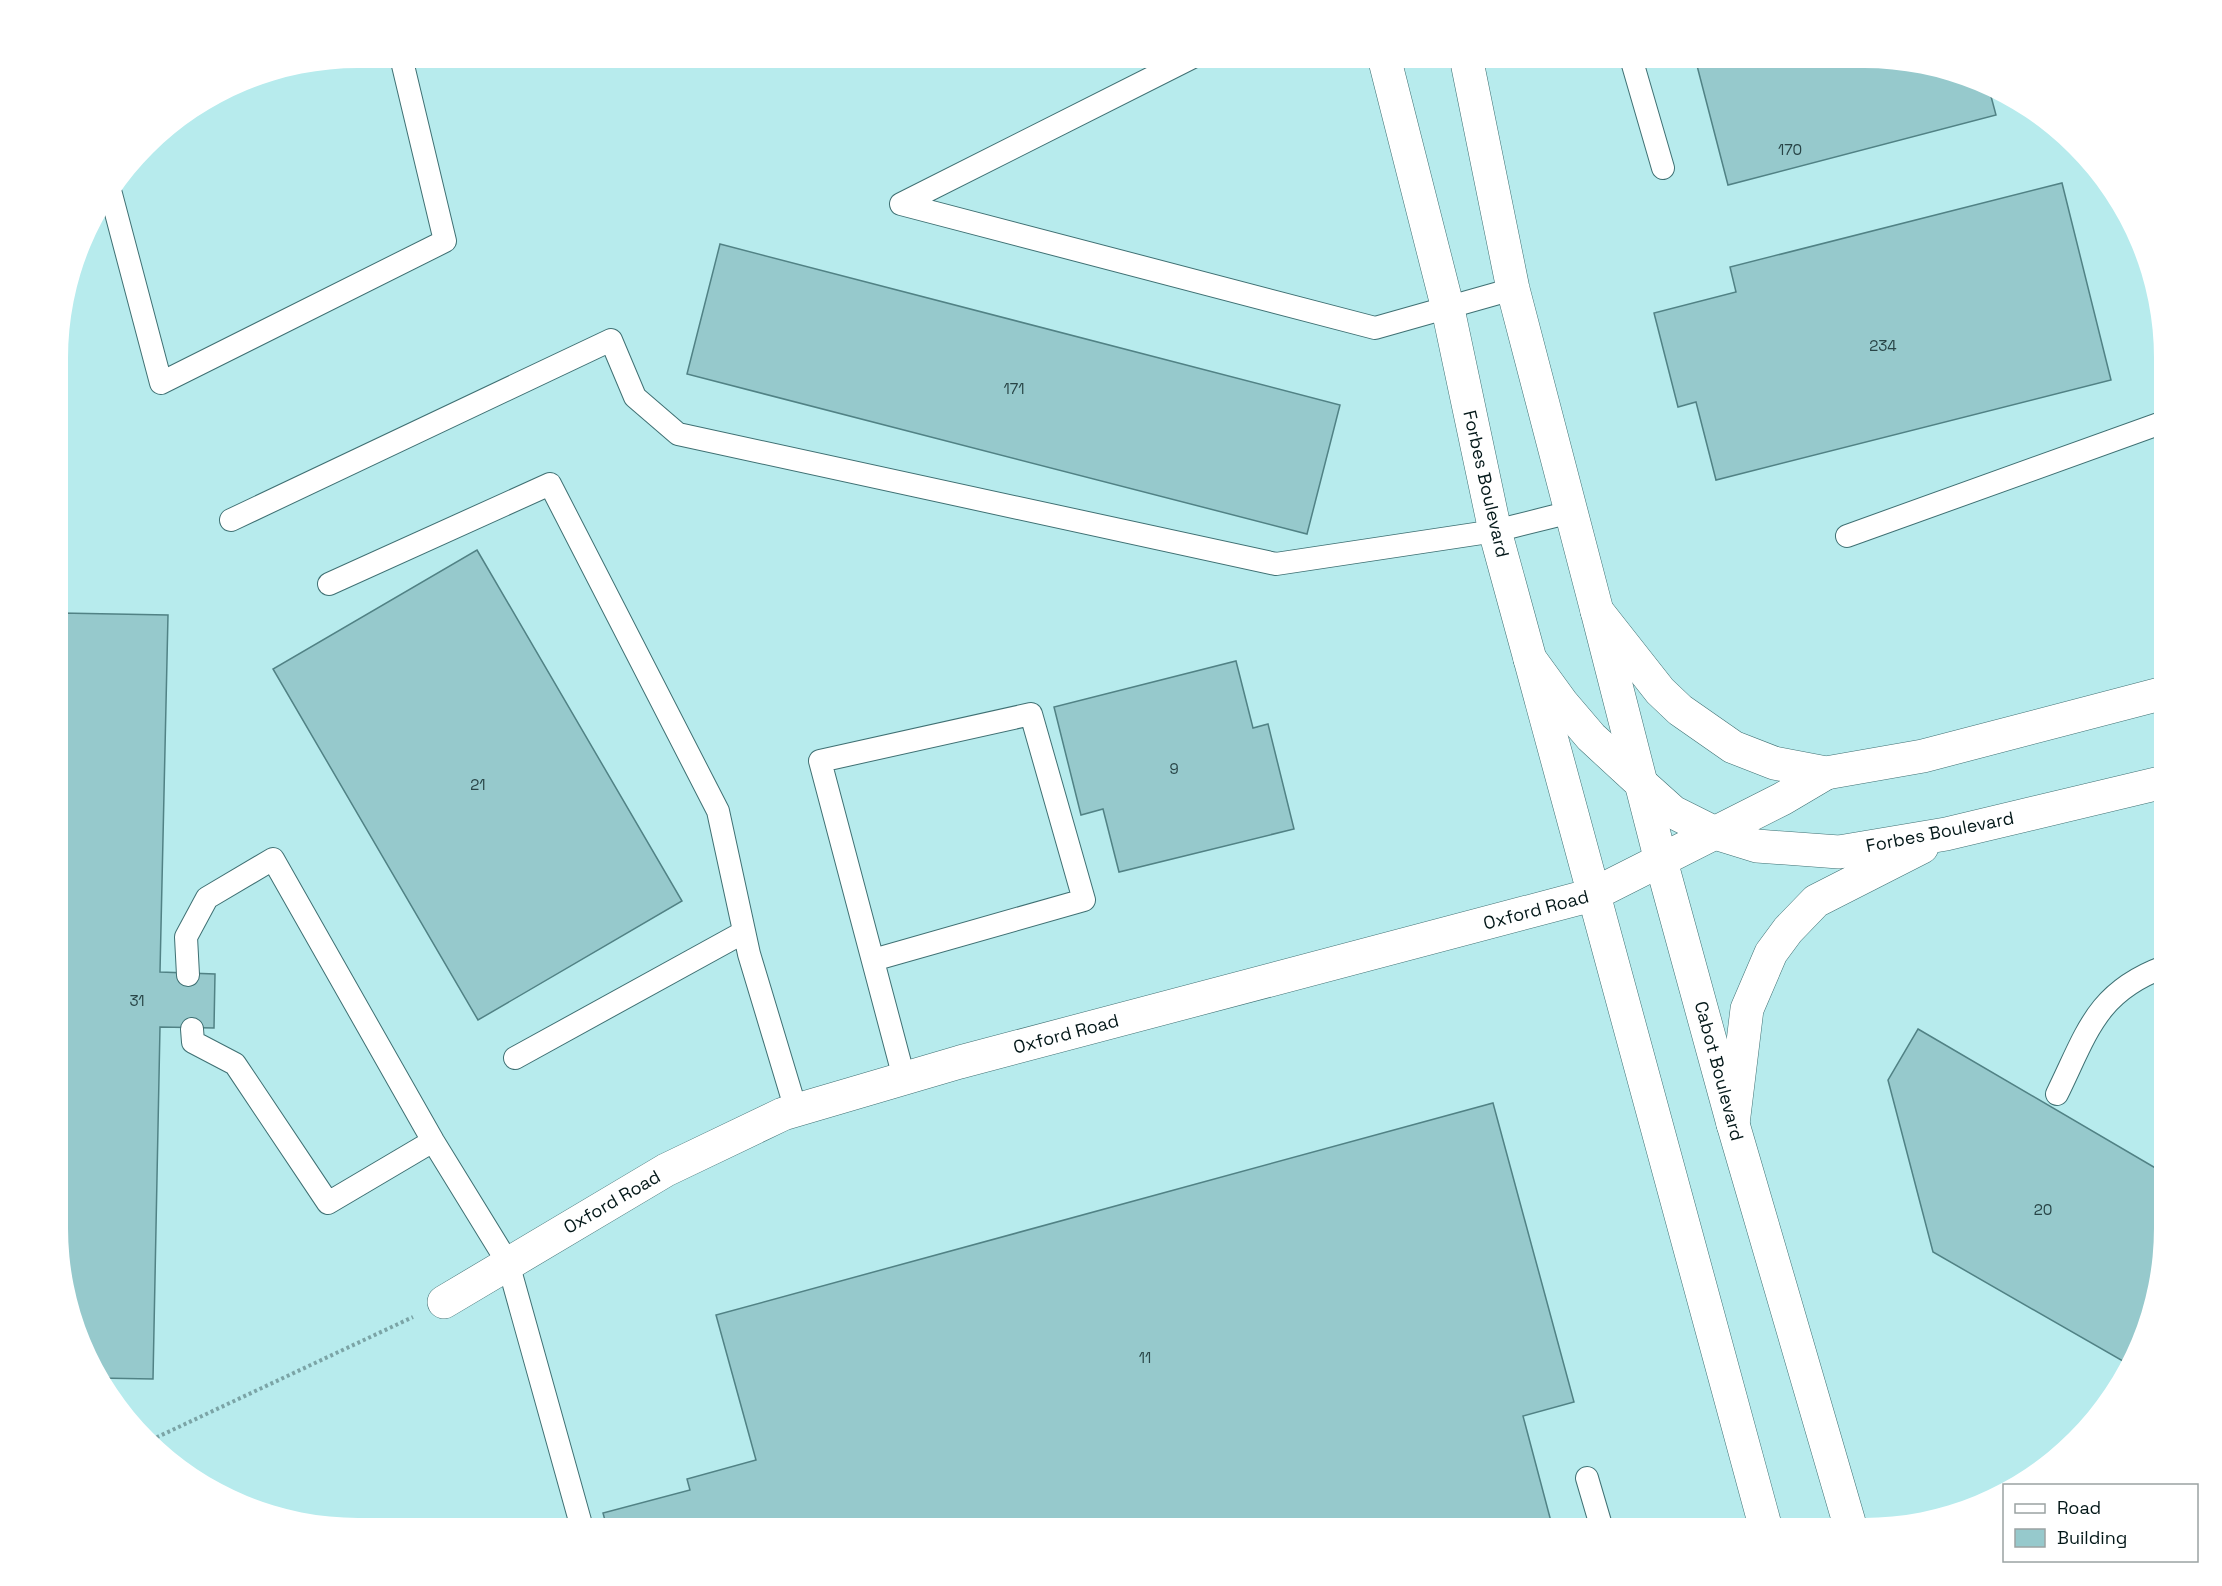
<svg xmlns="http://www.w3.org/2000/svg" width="2222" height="1586" font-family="'Space Grotesk',sans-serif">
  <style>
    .building { fill: #96c9cc; stroke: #518285; stroke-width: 1.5 }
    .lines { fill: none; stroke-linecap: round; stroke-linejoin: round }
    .lane-casing { stroke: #3f7073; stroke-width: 24 }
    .street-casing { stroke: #3f7073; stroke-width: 34 }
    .secondary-casing { stroke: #3f7073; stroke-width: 34 }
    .path { stroke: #7ba4a6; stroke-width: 4; stroke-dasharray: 3 3; stroke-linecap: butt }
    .lane { stroke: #fff; stroke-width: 22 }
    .street { stroke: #fff; stroke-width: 33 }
    .secondary { stroke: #fff; stroke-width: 33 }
    .labels { text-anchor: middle; stroke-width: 4.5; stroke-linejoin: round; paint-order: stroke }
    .number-label { font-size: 15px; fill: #284446 }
    .street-label { font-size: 18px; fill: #041819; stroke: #fff }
  </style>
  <rect width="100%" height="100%" fill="#b7ebed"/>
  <path class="building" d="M 1695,58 L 1884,58 L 1979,80 L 1988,85 L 1996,115 L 1728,185 Z
    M 2062,183 L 2111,380 L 1716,480 L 1696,402 L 1678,407 L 1654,313 L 1736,292 L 1730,267 Z
    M 720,244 L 1340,405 L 1307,534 L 687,374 Z
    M 477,550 L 682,901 L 478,1020 L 273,669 Z
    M 60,613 L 168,615 L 160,972 L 215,974 L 214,1028 L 160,1027 L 153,1379 L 97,1378 L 60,1267 Z
    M 1236,661 L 1253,728 L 1268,724 L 1294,829 L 1119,872 L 1103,809 L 1081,815 L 1054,707 Z
    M 1918,1029 L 2164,1173 L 2164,1248 L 2149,1325 L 2128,1364 L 1933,1252 L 1888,1080 Z
    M 1493,1103 L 1574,1402 L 1523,1416 L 1553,1529 L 607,1528 L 603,1513 L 690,1490 L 687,1479 L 756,1460 L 716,1315 Z"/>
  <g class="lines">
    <g class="lane-casing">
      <path id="lane" d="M 1193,57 L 901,204 L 1375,328 L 1513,289
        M 1631,58 L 1663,168
        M 111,194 L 161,383 L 445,241 L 401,57
        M 231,520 L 611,340 L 635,397 L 678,434 L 1276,564 L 1495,531 L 1571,512
        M 1847,536 L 2164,422
        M 329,584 L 550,484 L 718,811 L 749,954 L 796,1110
        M 873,960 L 1084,900 L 1031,714 L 820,761 L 904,1078
        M 188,975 L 186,937 L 207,898 L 273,859 L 433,1141 L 508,1263 L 582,1528
        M 192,1029 L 193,1042 L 235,1064 L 328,1203 L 433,1141
        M 515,1058 L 744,932
        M 2057,1094 C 2087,1033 2096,992 2164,967
        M 1587,1478 L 1602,1529"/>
    </g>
    <g class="street-casing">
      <path id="street" d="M 1597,611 L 1661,861 L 1733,1124 L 1851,1529
        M 1530,659 L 1766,1529
        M 444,1302 L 666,1170 L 783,1114 L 960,1062 L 1592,895 L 1782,799 L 1826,773"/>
    </g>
    <g class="secondary-casing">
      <path id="secondary" d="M 1384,57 L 1448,309 L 1495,531 L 1530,659 L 1562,703 L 1591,737 L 1643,785 L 1673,812 L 1715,833 L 1757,846 L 1839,852 L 1946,834 L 2164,782
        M 1466,57 L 1513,289 L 1597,611 L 1660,691 L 1680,710 L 1733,747 L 1774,763 L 1826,773 L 1923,756 L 2164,693
        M 1733,1124 L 1747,1009 L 1771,953 L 1788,930 L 1816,901 L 1922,847"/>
    </g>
    <path class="path" d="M 151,1440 L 413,1317"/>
    <use href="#lane" class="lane"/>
    <use href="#street" class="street"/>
    <use href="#secondary" class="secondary"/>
  </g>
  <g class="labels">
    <g class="number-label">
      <text x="1790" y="155">170</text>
      <text x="1883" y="351">234</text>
      <text x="1014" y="394">171</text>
      <text x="1174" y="774">9</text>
      <text x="478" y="790">21</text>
      <text x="137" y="1006">31</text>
      <text x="2043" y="1215">20</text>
      <text x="1145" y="1363">11</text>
    </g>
    <g class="street-label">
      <text transform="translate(1486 484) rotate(77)" y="6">Forbes Boulevard</text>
      <text transform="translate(1940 832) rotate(-11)" y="6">Forbes Boulevard</text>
      <text transform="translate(1536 910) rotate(-15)" y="6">Oxford Road</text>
      <text transform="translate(1066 1034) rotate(-15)" y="6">Oxford Road</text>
      <text transform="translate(1719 1071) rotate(75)" y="6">Cabot Boulevard</text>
      <text transform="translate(612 1202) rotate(-30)" y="6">Oxford Road</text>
    </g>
  </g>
  <path d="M0 0H2222V1586H0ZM358 68H1864A290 290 0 0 1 2154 358V1228A290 290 0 0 1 1864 1518H358A290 290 0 0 1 68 1228V358A290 290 0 0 1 358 68Z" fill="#fff" fill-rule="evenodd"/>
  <rect x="2003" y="1484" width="195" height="78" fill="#ffffff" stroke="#9ba3a3" stroke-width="1.5"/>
  <rect x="2015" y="1504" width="30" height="9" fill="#ffffff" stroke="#9ba3a3" stroke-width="1.5"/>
  <text x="2057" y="1514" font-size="18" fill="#041819">Road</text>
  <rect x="2015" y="1529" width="30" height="18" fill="#96c9cc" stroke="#9ba3a3" stroke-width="1.5"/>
  <text x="2057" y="1544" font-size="18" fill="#041819">Building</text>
</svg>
